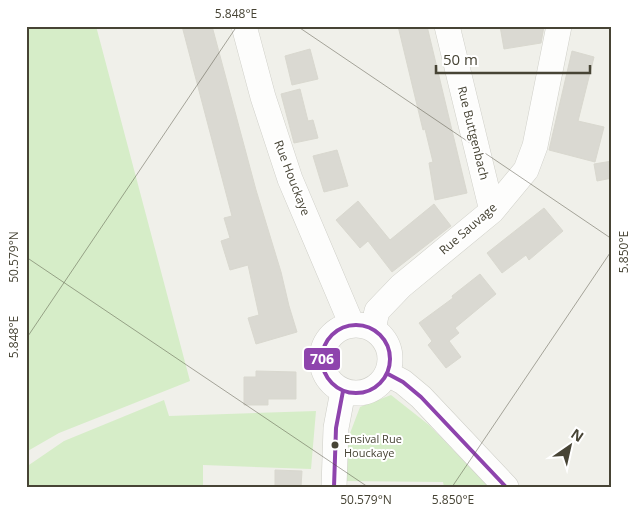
<svg xmlns="http://www.w3.org/2000/svg" width="638" height="513" font-family="'Open Sans',sans-serif">
  <style>
    .green { fill: #d6edc8 }
    .building { fill: #dad9d2; stroke: #d9d8cf }
    .lines { fill: none; stroke-linecap: round; stroke-linejoin: round }
    .minor-casing { stroke: #cecec7; stroke-width: 26 }
    .minor { stroke: #fdfdfc; stroke-width: 25 }
    .bus-1-casing { stroke: #fff; stroke-width: 8 }
    .bus-1 { stroke: #8e44ad; stroke-width: 4 }
    .ticks { fill: none; stroke: #474435; stroke-width: 1; stroke-opacity: 0.45 }
    .bus-dot { fill: #474435; stroke: #fff; stroke-width: 2 }
    .labels { text-anchor: middle; stroke-width: 4; stroke-linejoin: round; paint-order: stroke }
    .bus-label { font-size: 11px; fill: #474435; stroke: #fff; text-anchor: start }
    .street-label { font-size: 12px; fill: #474435; stroke: #fff }
    .line-badge { stroke: #fff; stroke-width: 2 }
    .badge-label { font-size: 14px; text-anchor: middle; font-weight: bold; fill: #fff }
    .neatline { fill: none; stroke: #474435; stroke-width: 2 }
    .ticks-label { font-size: 12px; text-anchor: middle; fill: #474435 }
  </style>
  <rect width="100%" height="100%" fill="#f0f0ea"/>
  <path class="green" d="M 26,26 L 96,26 L 190,381 L 59,433 L 26,452 Z
    M 391,395 L 429,425 L 489,487 L 444,487 L 443,482 L 344,481 L 349,436 L 360,407 Z
    M 164,400 L 169,416 L 316,411 L 311,469 L 203,465 L 203,487 L 26,487 L 26,467 L 64,441 Z"/>
  <path class="building" d="M 182,26 L 212,26 L 256,190 L 281,272 L 289,306 L 297,332 L 256,344 L 248,318 L 259,315 L 248,265 L 230,270 L 221,241 L 230,238 L 224,218 L 232,216 Z
    M 398,26 L 427,26 L 467,193 L 435,200 L 429,163 L 433,162 L 425,129 L 423,130 Z
    M 500,26 L 544,26 L 541,43 L 504,49 Z
    M 310,49 L 318,79 L 292,85 L 285,56 Z
    M 572,51 L 594,57 L 578,121 L 604,127 L 595,162 L 549,150 Z
    M 300,89 L 308,121 L 313,120 L 318,138 L 294,143 L 281,94 Z
    M 337,150 L 348,186 L 324,192 L 313,156 Z
    M 612,161 L 612,178 L 597,181 L 594,164 Z
    M 358,201 L 390,240 L 434,204 L 451,226 L 392,272 L 368,241 L 360,248 L 336,220 Z
    M 544,208 L 563,231 L 529,260 L 526,255 L 502,273 L 487,253 Z
    M 480,274 L 496,294 L 455,328 L 459,333 L 449,341 L 461,357 L 446,368 L 428,345 L 432,341 L 419,323 L 453,298 L 452,296 Z
    M 256,371 L 296,372 L 296,399 L 268,399 L 268,405 L 244,405 L 244,377 L 256,377 Z
    M 275,470 L 302,471 L 301,487 L 275,487 Z"/>
  <g class="lines">
    <g class="minor-casing">
      <path id="minor" d="M 244,26 L 263,97 L 290,179 L 352,325
        M 447,26 L 492,211
        M322 359a34 34 0 1 1 68 0a34 34 0 1 1-68 0Z
        M 373,329 L 377,311 L 401,286 L 492,211 L 526,170 L 535,146 L 559,26
        M 388,374 L 403,382 L 421,397 L 506,487
        M 334,487 L 336,428 L 343,391"/>
    </g>
    <use href="#minor" class="minor"/>
    <g class="bus-1-casing">
      <path id="bus-1" d="M322 359a34 34 0 1 1 68 0a34 34 0 1 1-68 0Z
        M 388,374 L 403,382 L 421,397 L 506,487
        M 334,487 L 336,428 L 343,391"/>
    </g>
    <use href="#bus-1" class="bus-1"/>
  </g>
  <path class="ticks" d="M 297,26 L 612,239M 26,257 L 368,487M 26,339 L 237,26M 452,487 L 612,250"/>
  <circle class="bus-dot" cx="335" cy="445" r="4.5"/>
  <g class="labels">
    <g class="bus-label">
      <text x="344" y="443">Ensival Rue<tspan x="344" dy="14">Houckaye</tspan></text>
    </g>
    <g class="street-label">
      <text transform="translate(473 133) rotate(76)" y="4">Rue Buttgenbach</text>
      <text transform="translate(292 178) rotate(69)" y="4">Rue Houckaye</text>
      <text transform="translate(468 229) rotate(-41)" y="4">Rue Sauvage</text>
    </g>
  </g>
  <rect class="line-badge" x="303" y="347" width="38" height="24" rx="5" fill="#8e44ad"/>
  <g class="badge-label">
    <text x="322" y="364">706</text>
  </g>
  <rect width="638" height="513" fill="none" stroke="#ffffff" stroke-width="55"/>
  <g transform="translate(570 446) rotate(34)" stroke="#ffffff" stroke-width="4" paint-order="stroke">
  <path d="M0-4L9 19L0 12L-9 19Z" fill="#474435"/>
  <text y="-8" font-size="14" font-weight="bold" text-anchor="middle" fill="#474435">N</text>
  </g>
  <path d="M436 65v8h154v-8" fill="none" stroke="#474435" stroke-width="2.5"/>
  <text x="443" y="65" font-size="15" fill="#474435" stroke="#ffffff" stroke-width="4" paint-order="stroke">50 m</text>
  <rect x="28" y="28" width="582" height="458" class="neatline"/>
  <g class="ticks-label">
    <text x="236" y="18">5.848°E</text>
    <text transform="translate(624 252) rotate(-90)" y="4">5.850°E</text>
    <text transform="translate(14 257) rotate(-90)" y="4">50.579°N</text>
    <text transform="translate(14 337) rotate(-90)" y="4">5.848°E</text>
    <text x="366" y="504">50.579°N</text>
    <text x="453" y="504">5.850°E</text>
  </g>
</svg>
